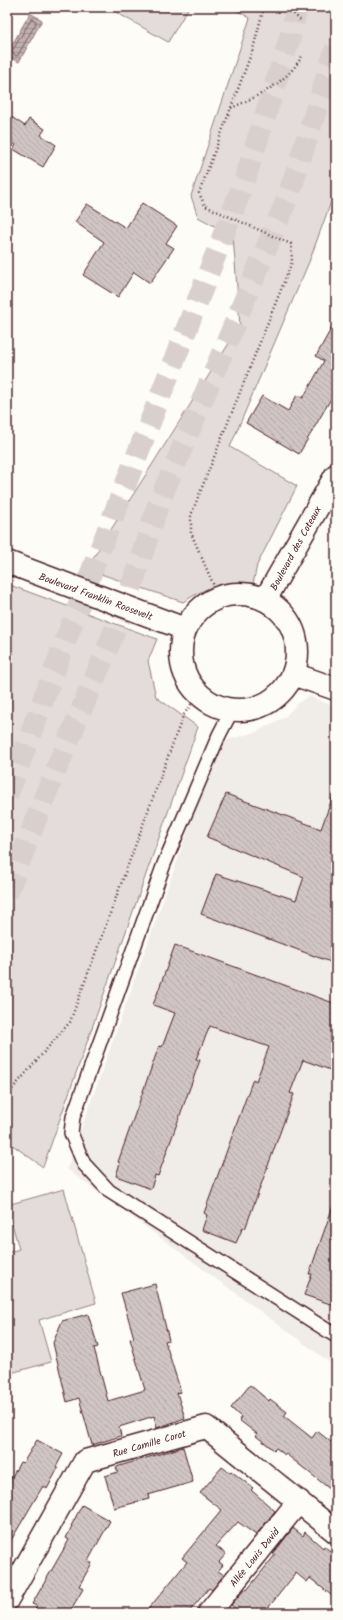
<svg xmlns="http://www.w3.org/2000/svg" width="343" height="1620" font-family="Kalam,sans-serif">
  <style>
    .built { fill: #f0ece8 }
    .park { fill: #e3dcda; stroke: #967e82 }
    .water { fill: url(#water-rules); stroke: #91777b }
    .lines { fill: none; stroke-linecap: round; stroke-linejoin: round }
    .shore { stroke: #795961; stroke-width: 1 }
    .building { fill: url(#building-back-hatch); stroke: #4a1f2b }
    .motorway-tunnel { stroke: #d9d0ce; stroke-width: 22; stroke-dasharray: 22 11; stroke-linecap: butt }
    .service-casing { stroke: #4a1f2b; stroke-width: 16 }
    .minor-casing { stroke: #4a1f2b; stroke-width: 25 }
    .path { stroke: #4a1f2b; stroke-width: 2.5; stroke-dasharray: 1 3; stroke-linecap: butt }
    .service { stroke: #fdfcf7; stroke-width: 13 }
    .minor { stroke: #fdfcf7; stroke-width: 22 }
    .labels { text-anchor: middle; stroke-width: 3.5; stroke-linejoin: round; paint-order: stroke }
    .street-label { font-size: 10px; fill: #4a1f2b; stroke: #fdfcf7 }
  </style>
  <defs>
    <pattern id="water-rules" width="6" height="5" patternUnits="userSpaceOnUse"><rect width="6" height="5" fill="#c0b1b1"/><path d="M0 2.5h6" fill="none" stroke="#9e8f90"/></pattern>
    <pattern id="building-back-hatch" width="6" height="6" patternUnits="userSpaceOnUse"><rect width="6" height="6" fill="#d0c5c4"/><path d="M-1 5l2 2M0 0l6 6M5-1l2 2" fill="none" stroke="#b4a9a9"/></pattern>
  </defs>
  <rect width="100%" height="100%" fill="#fdfcf7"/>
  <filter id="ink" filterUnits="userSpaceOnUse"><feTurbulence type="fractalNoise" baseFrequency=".025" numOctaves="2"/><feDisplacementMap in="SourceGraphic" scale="8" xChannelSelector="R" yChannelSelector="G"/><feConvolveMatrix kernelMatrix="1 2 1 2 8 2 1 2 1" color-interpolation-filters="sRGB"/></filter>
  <g filter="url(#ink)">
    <path class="built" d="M 308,696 L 336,707 L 336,1367 L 67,1169 L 200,797 L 217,743 L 256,732 L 285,717 L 297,704 Z"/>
    <path class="park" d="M 107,7 L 189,7 L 168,42 Z
      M 231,7 L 336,7 L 336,188 L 309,262 L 230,447 L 297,486 L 257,565 L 253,584 C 222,581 209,586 183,602 L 86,569 L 240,326 L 233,236 L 198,217 L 191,196 L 250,18 Z
      M 7,584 L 157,639 L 148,661 L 156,697 L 198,727 L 43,1167 L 7,1141 Z
      M 64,1189 L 96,1303 L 39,1320 L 51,1362 L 7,1374 L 7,1253 L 19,1249 L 7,1205 Z"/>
    <path class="water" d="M 30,13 L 42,20 L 19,62 L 7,56 L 7,54 Z"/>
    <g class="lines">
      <path class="shore" d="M 32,19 L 36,21 L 36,23 L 18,55 L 16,56 L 12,52 Z"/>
    </g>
    <path class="building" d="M 7,114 L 25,126 L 29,119 L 45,129 L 41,135 L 56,145 L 43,167 L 13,149 L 16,145 L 7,139 Z
      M 142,203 L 177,226 L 166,243 L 174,248 L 150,283 L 134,272 L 118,297 L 83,275 L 104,242 L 75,222 L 87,204 L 126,228 Z
      M 336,320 L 336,390 L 299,454 L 246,423 L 262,396 L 288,411 L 297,395 L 303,398 L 324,361 L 316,356 Z
      M 334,793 L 336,793 L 336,964 L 201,914 L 216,874 L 296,900 L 304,877 L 207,837 L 226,794 L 321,829 Z
      M 175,945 L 336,1004 L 336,1072 L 303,1060 L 290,1093 L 294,1094 L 245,1229 L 243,1227 L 236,1243 L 202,1230 L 207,1215 L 204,1213 L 253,1079 L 256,1081 L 269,1047 L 210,1026 L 196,1059 L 200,1060 L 158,1176 L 155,1175 L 151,1189 L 116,1176 L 120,1163 L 118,1162 L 159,1046 L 162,1047 L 175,1013 L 153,1005 Z
      M 333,1206 L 336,1206 L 336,1306 L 304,1295 L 312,1274 L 309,1274 Z
      M 155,1284 L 169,1340 L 165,1341 L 181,1392 L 177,1393 L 185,1418 L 157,1428 L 154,1416 L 119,1427 L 121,1436 L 92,1445 L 79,1398 L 67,1402 L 53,1343 L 62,1321 L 88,1314 L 98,1347 L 94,1348 L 108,1401 L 145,1390 L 130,1339 L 134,1338 L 121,1293 Z
      M 250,1385 L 269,1401 L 270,1399 L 287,1412 L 284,1416 L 312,1438 L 317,1431 L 336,1446 L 336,1494 L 286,1454 L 285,1455 L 276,1448 L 274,1450 L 256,1436 L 257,1434 L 239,1420 L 241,1417 L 231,1408 Z
      M 37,1440 L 63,1454 L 56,1467 L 58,1468 L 47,1489 L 43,1486 L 7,1547 L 7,1486 L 20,1462 L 23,1463 Z
      M 183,1447 L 193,1482 L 148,1495 L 149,1499 L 114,1508 L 105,1476 L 118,1472 L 116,1467 Z
      M 222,1467 L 230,1473 L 231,1471 L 253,1488 L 251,1490 L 275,1511 L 256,1535 L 238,1522 L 216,1546 L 226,1554 L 219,1562 L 223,1565 L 218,1571 L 224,1575 L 212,1590 L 209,1588 L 188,1613 L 145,1613 L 187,1562 L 182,1558 L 222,1510 L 200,1493 Z
      M 82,1505 L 110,1521 L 88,1561 L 92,1563 L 79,1586 L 83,1589 L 69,1613 L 33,1613 L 37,1606 L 32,1604 L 69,1540 L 66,1538 L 72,1526 L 71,1526 Z
      M 293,1528 L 303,1536 L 305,1532 L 323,1548 L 324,1546 L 336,1556 L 336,1599 L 310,1578 L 307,1582 L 296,1573 L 264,1613 L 241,1613 L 231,1605 L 245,1589 L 247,1590 L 275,1555 L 273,1554 Z"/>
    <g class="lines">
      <path class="motorway-tunnel" d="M 7,796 L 94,565 L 243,185 L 290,38 L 297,7
        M 7,894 L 45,796 L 126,604 L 158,505 L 288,197 L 336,48"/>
      <g class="service-casing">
        <path id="service" d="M 232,710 L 219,735 L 164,864 L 73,1117 L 71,1133 L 84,1164 L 109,1191 L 336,1336"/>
      </g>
      <g class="minor-casing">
        <path id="minor" d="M 7,562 L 185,629
          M181 652a58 58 0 1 1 116 0a58 58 0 1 1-116 0Z
          M 265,600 L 336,475
          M 293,674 L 336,689
          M 7,1600 L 85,1461 L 206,1427 L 336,1532
          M 209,1613 L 299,1501"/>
      </g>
      <path class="path" d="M 290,7 L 292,12 L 300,20
        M 231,108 C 257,97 288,82 302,56
        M 213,600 L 214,586 L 191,533 L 191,515 L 292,262 L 291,244 L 205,206 L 199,193 L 253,49 L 264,7
        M 7,1095 L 70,1022 L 183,716 L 198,694"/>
      <use href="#service" class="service"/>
      <use href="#minor" class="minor"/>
    </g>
  </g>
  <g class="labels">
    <g class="street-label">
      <text transform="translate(295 548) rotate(-61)" y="4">Boulevard des Coteaux</text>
      <text transform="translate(96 596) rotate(20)" y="4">Boulevard Franklin Roosevelt</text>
      <text transform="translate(149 1443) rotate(-16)" y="4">Rue Camille Corot</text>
      <text transform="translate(254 1557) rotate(-51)" y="4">Allée Louis David</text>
    </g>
  </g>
  <rect width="343" height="1620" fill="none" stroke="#fdfcf7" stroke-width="24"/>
  <rect x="12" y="12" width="319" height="1596" fill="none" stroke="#4a1f2b" stroke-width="1.5" filter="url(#ink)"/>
</svg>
